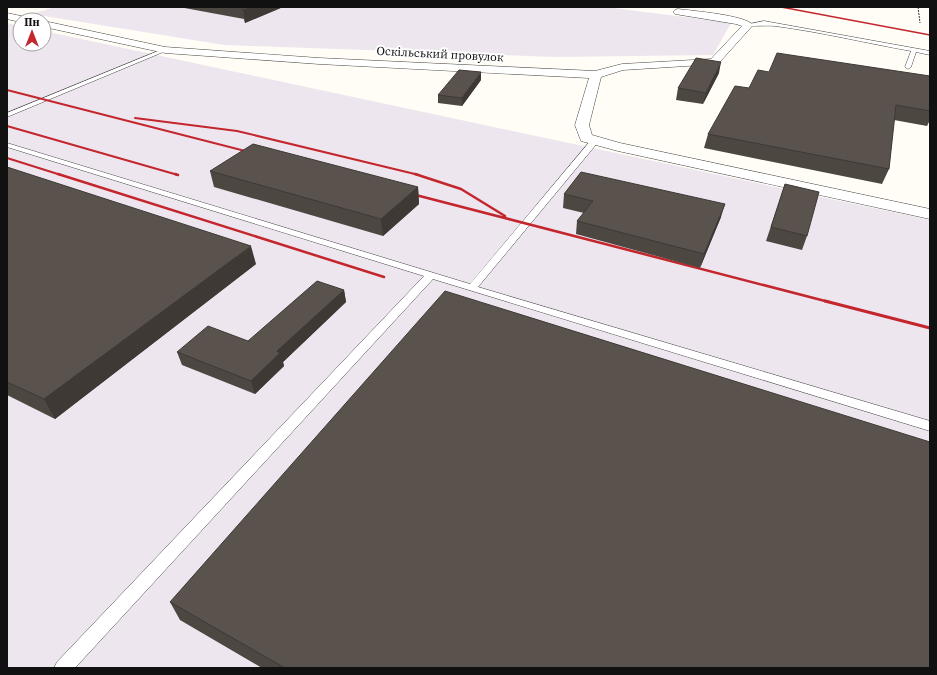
<svg xmlns="http://www.w3.org/2000/svg" width="937" height="675" font-family="'Source Serif 4',serif">
  <style>
    .industrial { fill: #eee6ef }
    .lines { fill: none; stroke-linecap: round; stroke-linejoin: round }
    .lane-casing { stroke: #444; stroke-width: 1 }
    .street-casing { stroke: #444; stroke-width: 1 }
    .path { stroke: #333; stroke-width: 1; stroke-dasharray: 2 1; stroke-linecap: butt }
    .lane { fill: #fff; fill-rule: evenodd }
    .street { fill: #fff; fill-rule: evenodd }
    .rail-far3 { stroke: #c4262e; stroke-width: 1.5 }
    .rail-far2 { stroke: #c4262e; stroke-width: 2 }
    .rail-far1 { stroke: #c4262e; stroke-width: 2.5 }
    .rail { stroke: #c4262e; stroke-width: 3 }
    .wall { fill: #4d4742 }
    .shaded-wall { fill: #3f3936 }
    .building { fill: #5a524d; stroke: #3f3936 }
    .labels { text-anchor: middle; stroke-width: 4; stroke-linejoin: round; paint-order: stroke }
    .far-street-label { font-size: 12px; fill: #111; stroke: #fff }
  </style>
  <rect width="100%" height="100%" fill="#fffdf5"/>
  <path class="industrial" d="M 55,7 L 606,7 L 731,23 L 713,55 L 555,57 L 224,45 L 32,14 Z
    M 7,23 L 20,26 L 20,44 L 44,44 L 44,31 L 930,220 L 930,668 L 7,668 Z"/>
  <g class="lines">
    <g class="lane-casing">
      <path id="lane" d="M 764,21 L 930,51 L 930,55 L 916,52 L 911,67 L 908,69 L 905,67 L 911,51 C 866,43 821,32 775,26 C 768,25 749,27 745,25 Z
        M 163,49 L 168,50 L 7,117 L 7,113 Z
        M 592,139 L 598,139 L 599,141 L 478,287 L 930,421 L 930,431 L 433,279 L 75,668 L 54,668 L 57,662 L 424,276 L 7,147 L 7,143 L 470,284 Z"/>
    </g>
    <g class="street-casing">
      <path id="street" d="M 678,9 C 693,11 745,15 753,25 L 718,64 L 623,70 L 601,77 L 589,125 L 592,135 L 620,143 L 930,209 L 930,219 L 618,151 L 581,141 L 575,125 L 589,78 L 319,64 L 165,53 L 44,27 L 44,21 L 165,47 L 319,58 L 595,71 L 622,64 L 711,59 L 742,26 L 736,24 L 675,14 L 673,12 L 675,10 Z
        M 7,13 L 30,18 L 31,20 L 20,20 L 20,22 L 7,19 Z"/>
    </g>
    <path class="path" d="M 918,7 L 920,23"/>
    <use href="#lane" class="lane"/>
    <use href="#street" class="street"/>
    <path class="rail-far3" d="M 781,7 L 930,35"/>
    <path class="rail-far2" d="M 7,90 L 253,153
      M 135,118 L 237,131 L 419,175
      M 7,126 L 178,175
      M 7,158 L 61,175"/>
    <path class="rail-far1" d="M 58,174 L 384,277
      M 175,174 L 178,175
      M 415,174 L 461,189 L 505,216
      M 408,193 L 829,302"/>
    <path class="rail" d="M 825,301 L 930,328"/>
  </g>
  <path class="wall" d="M 179,7 L 283,7 L 245,23 L 244,19 Z
    M 769,72 L 930,76 L 930,120 L 927,126 L 894,120 L 889,169 L 882,184 L 704,148 L 708,134 L 749,88 Z
    M 719,73 L 703,104 L 676,100 L 678,88 Z
    M 481,80 L 462,106 L 438,103 L 438,95 Z
    M 7,167 L 256,264 L 55,419 L 7,395 Z
    M 210,171 L 418,187 L 419,204 L 383,236 L 214,187 Z
    M 785,184 L 807,236 L 802,250 L 766,241 Z
    M 564,194 L 721,217 L 700,268 L 576,234 L 577,221 L 584,213 L 563,208 Z
    M 344,290 L 346,302 L 283,362 L 284,366 L 255,394 L 182,365 L 177,352 L 248,341 Z
    M 170,602 L 930,668 L 262,668 L 180,620 Z"/>
  <path class="shaded-wall" d="M 251,7 L 283,7 L 245,23 L 243,10 Z
    M 721,62 L 719,73 L 703,104 L 706,93 Z
    M 481,72 L 481,80 L 462,106 L 462,98 Z
    M 418,187 L 419,204 L 383,236 L 381,219 Z
    M 725,204 L 721,217 L 700,268 L 704,254 Z
    M 251,246 L 256,264 L 55,419 L 44,399 Z
    M 344,290 L 346,302 L 283,362 L 284,366 L 255,394 L 251,381 L 277,351 Z"/>
  <path class="building" d="M 243,7 L 251,7 L 243,10 Z
    M 777,53 L 930,76 L 930,111 L 896,105 L 889,169 L 708,134 L 735,86 L 749,88 L 758,70 L 769,72 Z
    M 696,58 L 721,62 L 706,93 L 678,88 Z
    M 459,70 L 481,72 L 462,98 L 438,95 Z
    M 253,144 L 418,187 L 381,219 L 210,171 Z
    M 7,167 L 251,246 L 44,399 L 7,382 Z
    M 581,172 L 725,204 L 704,254 L 577,221 L 593,201 L 564,194 Z
    M 785,184 L 819,192 L 807,236 L 771,227 Z
    M 317,281 L 344,290 L 277,351 L 280,353 L 251,381 L 177,352 L 208,326 L 248,341 Z
    M 445,291 L 930,442 L 930,668 L 285,668 L 170,602 Z"/>
  <g class="labels">
    <g class="far-street-label">
      <text transform="translate(440 54) rotate(3)" y="4">Оскільський провулок</text>
    </g>
  </g>
  <rect width="937" height="675" fill="none" stroke="#111111" stroke-width="16"/>
  <g transform="translate(32 32)"><circle r="19" fill="#ffffff" stroke="#a0a0a0"/>
  <path d="M0-3L7 15L0 10L-7 15Z" fill="#c4262e"/>
  <text y="-6" font-size="11" font-weight="bold" text-anchor="middle" fill="#111111">Пн</text>
  </g>
</svg>
